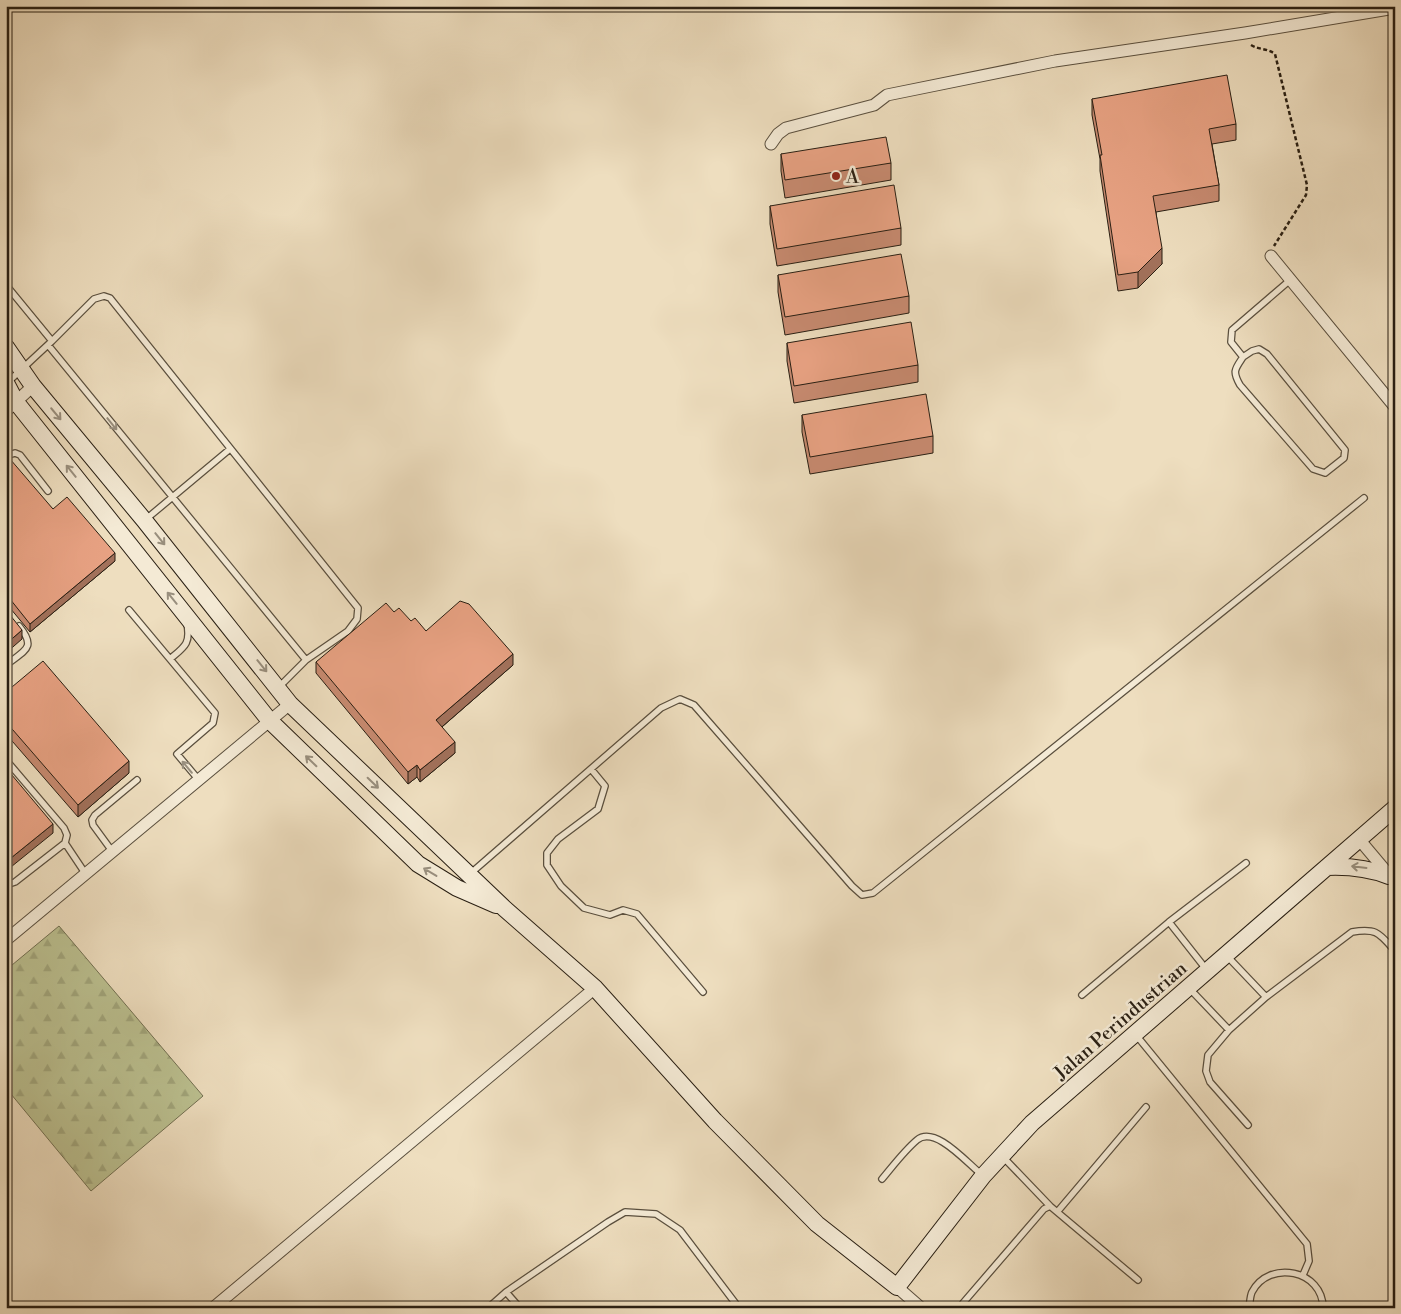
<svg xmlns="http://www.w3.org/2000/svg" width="1401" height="1314" font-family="'Libre Bodoni',serif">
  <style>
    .forest { fill: url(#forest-firs); stroke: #727052 }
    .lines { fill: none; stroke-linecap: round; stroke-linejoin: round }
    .service-casing { stroke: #5a4f3e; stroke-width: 8 }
    .minor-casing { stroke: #5a4f3e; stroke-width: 13 }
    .secondary-casing { stroke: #291f13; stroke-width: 18 }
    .path { stroke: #291f13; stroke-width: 2.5; stroke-dasharray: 4 2.5; stroke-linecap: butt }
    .service { stroke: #f4ead5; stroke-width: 5.5 }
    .minor { stroke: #f4ead5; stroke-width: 11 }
    .secondary { stroke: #f4ead5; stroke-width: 16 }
    .wall { fill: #c78a70; stroke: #291f13 }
    .shaded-wall { fill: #a2715b; stroke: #291f13 }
    .building { fill: #e7a182; stroke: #291f13 }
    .oneway { stroke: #998f7e }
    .poi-dot { fill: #8f2418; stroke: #f4ead5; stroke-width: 2 }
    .labels { text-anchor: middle; stroke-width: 5; stroke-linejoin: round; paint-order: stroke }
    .poi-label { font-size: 19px; fill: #291f13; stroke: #f4ead5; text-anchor: start }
    .street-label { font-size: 19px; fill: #291f13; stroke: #f4ead5 }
  </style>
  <defs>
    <pattern id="forest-firs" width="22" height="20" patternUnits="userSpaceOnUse" patternTransform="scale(1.25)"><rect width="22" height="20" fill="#bbc090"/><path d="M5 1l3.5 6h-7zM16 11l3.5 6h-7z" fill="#a1a57b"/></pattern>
  </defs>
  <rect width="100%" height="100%" fill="#eedebf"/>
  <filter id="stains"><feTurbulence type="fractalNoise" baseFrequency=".004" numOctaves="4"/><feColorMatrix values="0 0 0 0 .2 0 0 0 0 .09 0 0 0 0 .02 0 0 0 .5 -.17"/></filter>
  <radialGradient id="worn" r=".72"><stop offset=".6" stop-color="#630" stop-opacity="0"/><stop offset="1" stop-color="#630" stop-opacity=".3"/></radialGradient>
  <path class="forest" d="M 59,926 L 203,1096 L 91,1191 L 6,1088 L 6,970 Z"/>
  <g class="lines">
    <g class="service-casing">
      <path id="service" d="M 6,285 L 52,341
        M 48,345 L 306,660
        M 1243,357 C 1235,369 1232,371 1240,385 L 1313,469 L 1325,473 L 1344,458 L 1345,450 L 1267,354 L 1259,349 L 1252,351 L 1243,357 L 1231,342 L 1232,330 L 1289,281
        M 8,382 L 52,341 L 94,299 L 104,296 L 110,298 L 358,608 L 357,619 L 348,631 L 306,660 L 279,687
        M 6,456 L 15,453 L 20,455 L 48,491
        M 145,520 L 230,449
        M 129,610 L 215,713 L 213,723 L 177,754 L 198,779
        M 170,659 C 184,647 191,644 187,624
        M 6,665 C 25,650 37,648 19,626
        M 6,760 L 64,828 L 67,835 L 65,843 L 15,882 L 9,884 L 6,881
        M 591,769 L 605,786 L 598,809 L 558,839 L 547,853 L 547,865 L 561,886 L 584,908 L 610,915 L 623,910 L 637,914 L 703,992
        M 65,843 L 85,873
        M 112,851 L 93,825 L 92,820 L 95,815 L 137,780
        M 471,873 L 661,708 L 680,699 L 694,705 L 852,886 L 862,895 L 873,893 L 1364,498
        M 1169,922 L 1206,969
        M 1227,956 L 1266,997
        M 1189,988 L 1229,1030
        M 1082,995 L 1169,922 L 1246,863
        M 1136,1035 L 1307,1244 L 1309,1261 L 1303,1275
        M 1248,1125 L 1210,1082 L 1206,1071 L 1208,1055 L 1229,1030 L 1266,997 L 1352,932 C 1377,928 1379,933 1395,951
        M 1003,1157 L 1050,1206
        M 882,1179 C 893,1166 904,1151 917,1140 C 935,1125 967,1163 981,1174
        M 1058,1211 L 1146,1107
        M 506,1292 L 520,1308
        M 488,1308 L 506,1292 L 608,1222 L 625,1212 L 656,1214 L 680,1230 L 739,1308
        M 968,1308 L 963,1303 L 1044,1209 L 1050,1206 L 1138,1280
        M 1249,1308 C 1250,1303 1250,1296 1252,1292 C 1269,1259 1323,1270 1323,1308"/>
    </g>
    <g class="minor-casing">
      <path id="minor" d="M 771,144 L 778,134 L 786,128 L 874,105 L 887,95 L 1055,61 L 1245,33 L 1395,8
        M 1271,256 L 1395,407
        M 6,411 L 33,386
        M 1358,838 L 1395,882
        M 6,940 L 290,704
        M 897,1287 L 921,1308
        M 213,1308 L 595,988"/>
    </g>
    <g class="secondary-casing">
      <path id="secondary" d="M 6,347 L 33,386 L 144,520 L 290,704 L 505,909 L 595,988 L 715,1121 L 817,1224 L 897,1287 L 983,1176 L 1032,1123 L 1395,808
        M 6,383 L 16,402 L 269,720 L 418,864 L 457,888 L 496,905
        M 1327,867 C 1350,866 1368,868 1389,876"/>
    </g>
    <path class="path" d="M 1251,45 C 1259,50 1267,48 1275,54 L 1307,185 L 1306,195 L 1274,246"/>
    <use href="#service" class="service"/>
    <use href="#minor" class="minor"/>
    <use href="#secondary" class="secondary"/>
  </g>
  <path class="wall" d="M 1092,99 L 1236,124 L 1236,140 L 1212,144 L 1219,185 L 1219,201 L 1156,212 L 1162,264 L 1138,288 L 1118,291 L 1100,171 L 1100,159 L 1092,115 Z
    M 781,154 L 891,163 L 891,180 L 785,198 L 781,171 Z
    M 770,206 L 901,228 L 901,245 L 777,266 L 770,224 Z
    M 778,275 L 909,296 L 909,313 L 785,335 L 778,292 Z
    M 787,343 L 918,365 L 918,382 L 794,403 L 787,361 Z
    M 802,415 L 933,436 L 933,453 L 810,474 L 802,432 Z
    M 6,462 L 53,509 L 115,561 L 30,632 L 10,608 L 6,608 Z
    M 394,612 L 426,631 L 513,665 L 442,727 L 455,753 L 420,782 L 417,777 L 408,784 L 316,673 L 316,662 Z
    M 6,692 L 129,773 L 78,817 L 6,734 Z"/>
  <path class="shaded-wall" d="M 1162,248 L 1162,264 L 1138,288 L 1138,272 Z
    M 115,553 L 115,561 L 30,632 L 30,624 Z
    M 22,630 L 22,639 L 6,653 L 6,644 Z
    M 513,654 L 513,665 L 436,732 L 436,720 Z
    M 455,742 L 455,753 L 420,782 L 420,770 Z
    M 129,761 L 129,773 L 78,817 L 78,805 Z
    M 417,765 L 417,777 L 408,784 L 408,772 Z
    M 53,824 L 53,833 L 6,871 L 6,862 Z"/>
  <path class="building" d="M 1227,75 L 1236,124 L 1209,129 L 1219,185 L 1153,196 L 1162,248 L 1138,272 L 1118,275 L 1100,155 L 1102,155 L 1092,99 Z
    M 886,137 L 891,163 L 785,180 L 781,154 Z
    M 894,185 L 901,228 L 777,249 L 770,206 Z
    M 901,254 L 909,296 L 785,317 L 778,275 Z
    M 911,322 L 918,365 L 794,386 L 787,343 Z
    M 926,394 L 933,436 L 810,457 L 802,415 Z
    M 10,459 L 53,509 L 67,497 L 115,553 L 30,624 L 10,599 L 6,599 L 6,462 Z
    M 460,601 L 469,604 L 513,654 L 436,720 L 455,742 L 420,770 L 417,765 L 408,772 L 316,662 L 386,603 L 394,612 L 399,608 L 411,621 L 415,618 L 426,631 Z
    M 6,610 L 22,630 L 6,644 Z
    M 43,661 L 129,761 L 78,805 L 6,722 L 6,692 Z
    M 6,768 L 53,824 L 6,862 Z"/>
  <defs><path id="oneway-shaft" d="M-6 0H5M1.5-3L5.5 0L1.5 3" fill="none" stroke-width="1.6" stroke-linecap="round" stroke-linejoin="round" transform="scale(1.25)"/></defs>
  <g class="oneway">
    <use href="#oneway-shaft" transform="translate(56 414) rotate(50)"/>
    <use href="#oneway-shaft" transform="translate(112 424) rotate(51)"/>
    <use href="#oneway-shaft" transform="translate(71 471) rotate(-129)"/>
    <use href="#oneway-shaft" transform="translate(160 539) rotate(51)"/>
    <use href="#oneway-shaft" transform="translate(172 598) rotate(-129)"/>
    <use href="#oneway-shaft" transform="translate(262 666) rotate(51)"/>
    <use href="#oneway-shaft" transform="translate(311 761) rotate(-136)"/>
    <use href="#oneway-shaft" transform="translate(187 767) rotate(-130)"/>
    <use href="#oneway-shaft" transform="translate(373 783) rotate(44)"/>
    <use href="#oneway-shaft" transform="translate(1359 867) rotate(-173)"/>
    <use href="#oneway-shaft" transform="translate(430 872) rotate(-149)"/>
  </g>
  <circle class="poi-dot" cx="836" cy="176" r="5"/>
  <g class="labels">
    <g class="poi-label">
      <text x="846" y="183">A</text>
    </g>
    <g class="street-label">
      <text transform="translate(1120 1020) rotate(-41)" y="7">Jalan Perindustrian</text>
    </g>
  </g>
  <rect width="1401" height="1314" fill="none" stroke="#eedebf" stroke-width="25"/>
  <rect x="8" y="8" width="1386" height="1299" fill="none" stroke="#291f13" stroke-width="2.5"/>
  <rect x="12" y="12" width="1376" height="1289" fill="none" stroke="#291f13"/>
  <rect width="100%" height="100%" filter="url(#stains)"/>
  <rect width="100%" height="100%" fill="url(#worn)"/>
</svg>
